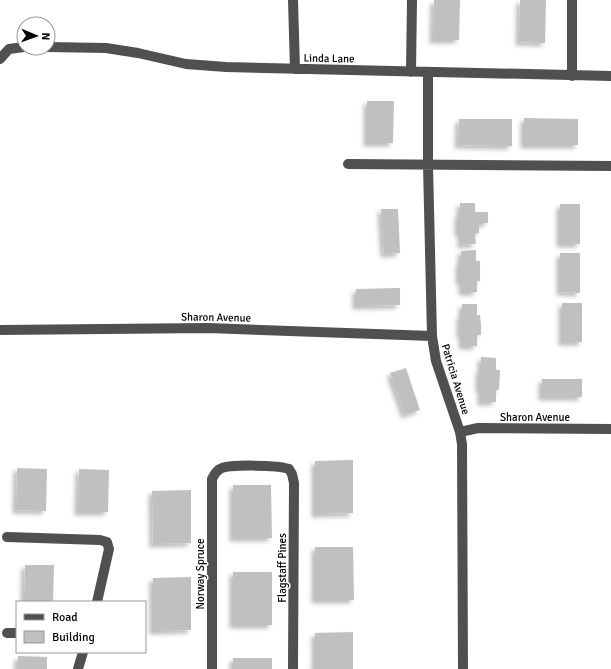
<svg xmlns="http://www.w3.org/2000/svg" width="611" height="669" font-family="Signika,sans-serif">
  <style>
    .building { fill: #c0c0c0; filter: url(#shadow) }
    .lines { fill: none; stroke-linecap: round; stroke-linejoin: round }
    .minor { stroke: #505050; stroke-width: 10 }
    .labels { text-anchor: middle; stroke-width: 3; stroke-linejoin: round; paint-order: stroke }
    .street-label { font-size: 11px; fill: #000; stroke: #fff }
  </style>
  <defs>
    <filter id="shadow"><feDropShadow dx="-3.5" dy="3.5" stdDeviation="2" flood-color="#0004"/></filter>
  </defs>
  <rect width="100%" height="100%" fill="#fff"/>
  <path class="building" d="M 434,0 L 460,0 L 459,40 L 433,40 Z
    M 520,0 L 546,0 L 545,43 L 519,42 Z
    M 367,101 L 394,101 L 393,143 L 367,143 Z
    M 524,118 L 578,119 L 578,145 L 524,145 Z
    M 459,119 L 512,119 L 512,146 L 458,145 Z
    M 460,203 L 475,203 L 475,212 L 488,212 L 488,223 L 479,224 L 479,233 L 475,234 L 476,244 L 461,245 L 461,233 L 458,233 L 458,214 L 460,214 Z
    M 560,204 L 580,204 L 580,244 L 560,244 Z
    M 381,209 L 398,209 L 400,253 L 384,254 Z
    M 476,250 L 476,261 L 480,261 L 480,281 L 477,281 L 477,292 L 462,292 L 462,281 L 459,281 L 459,262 L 461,262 L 461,251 Z
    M 560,253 L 580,253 L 580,293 L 560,292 Z
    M 400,288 L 400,305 L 356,306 L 356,289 Z
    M 562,303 L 582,303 L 582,342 L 562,342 Z
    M 462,304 L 477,304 L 477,315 L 480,315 L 481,325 L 481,335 L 477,335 L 477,346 L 462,346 L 462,335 L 460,334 L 460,315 L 462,315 Z
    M 481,357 L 496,358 L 496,370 L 500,370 L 499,390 L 496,390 L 496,402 L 481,402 L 481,389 L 479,389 L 479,370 L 481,370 Z
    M 406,368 L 420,410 L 405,415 L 390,373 Z
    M 542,379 L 582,379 L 582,397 L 542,397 Z
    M 353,460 L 353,513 L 315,514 L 315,461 Z
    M 17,468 L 47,469 L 46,511 L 16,510 Z
    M 79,469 L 109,470 L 108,512 L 78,512 Z
    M 233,485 L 271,485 L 272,538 L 233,538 Z
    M 191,490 L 191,543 L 153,544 L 152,491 Z
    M 315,547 L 353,547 L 354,600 L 315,600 Z
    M 25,565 L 54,565 L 53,602 L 24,602 Z
    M 233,572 L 272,572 L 272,625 L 233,625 Z
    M 191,577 L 191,630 L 153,631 L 153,578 Z
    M 353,632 L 353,669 L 315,669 L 315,633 Z
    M 18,656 L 47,657 L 47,669 L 17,669 Z
    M 233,658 L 272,658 L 272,669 L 233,669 Z"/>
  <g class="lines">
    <path class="minor" d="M 293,0 L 295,69
      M 48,47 L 106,48 L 138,53 L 186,64 L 226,67 L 611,76
      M 0,59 L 9,49 L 24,47
      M 411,72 L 412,0
      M 428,72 L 428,165 L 432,336 L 436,361 L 460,432 L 462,444 L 463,669
      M 572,76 L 572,0
      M 348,164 L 611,166
      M 0,330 L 208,328 L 432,336
      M 460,432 L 478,428 L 611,429
      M 7,537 L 100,540 L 107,542 L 109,549 L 97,602
      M 7,633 L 17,633
      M 78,669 L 83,652
      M 212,669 L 212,479 C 214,475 216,471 220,469 C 228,464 279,465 289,469 L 292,474 L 294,483 L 293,669"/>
  </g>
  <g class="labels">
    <g class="street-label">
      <text transform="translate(329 58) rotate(1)" y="4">Linda Lane</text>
      <text transform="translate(216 317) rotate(1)" y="4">Sharon Avenue</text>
      <text transform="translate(456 379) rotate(73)" y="4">Patricia Avenue</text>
      <text x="535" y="421">Sharon Avenue</text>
      <text transform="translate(282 568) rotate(-90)" y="4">Flagstaff Pines</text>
      <text transform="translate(200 574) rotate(-90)" y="4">Norway Spruce</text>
    </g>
  </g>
  <rect x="16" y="601" width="130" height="52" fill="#ffffff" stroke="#999999"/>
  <rect x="24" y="614" width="20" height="6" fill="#505050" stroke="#999999"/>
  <text x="52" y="621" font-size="12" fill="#000000">Road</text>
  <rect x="24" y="631" width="20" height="12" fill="#c0c0c0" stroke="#999999"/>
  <text x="52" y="641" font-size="12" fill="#000000">Building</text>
  <g transform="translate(36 36) rotate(92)"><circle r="19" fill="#ffffff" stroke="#999999"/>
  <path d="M0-3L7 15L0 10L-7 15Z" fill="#000000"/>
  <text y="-6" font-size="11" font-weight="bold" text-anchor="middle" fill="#000000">N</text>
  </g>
</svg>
